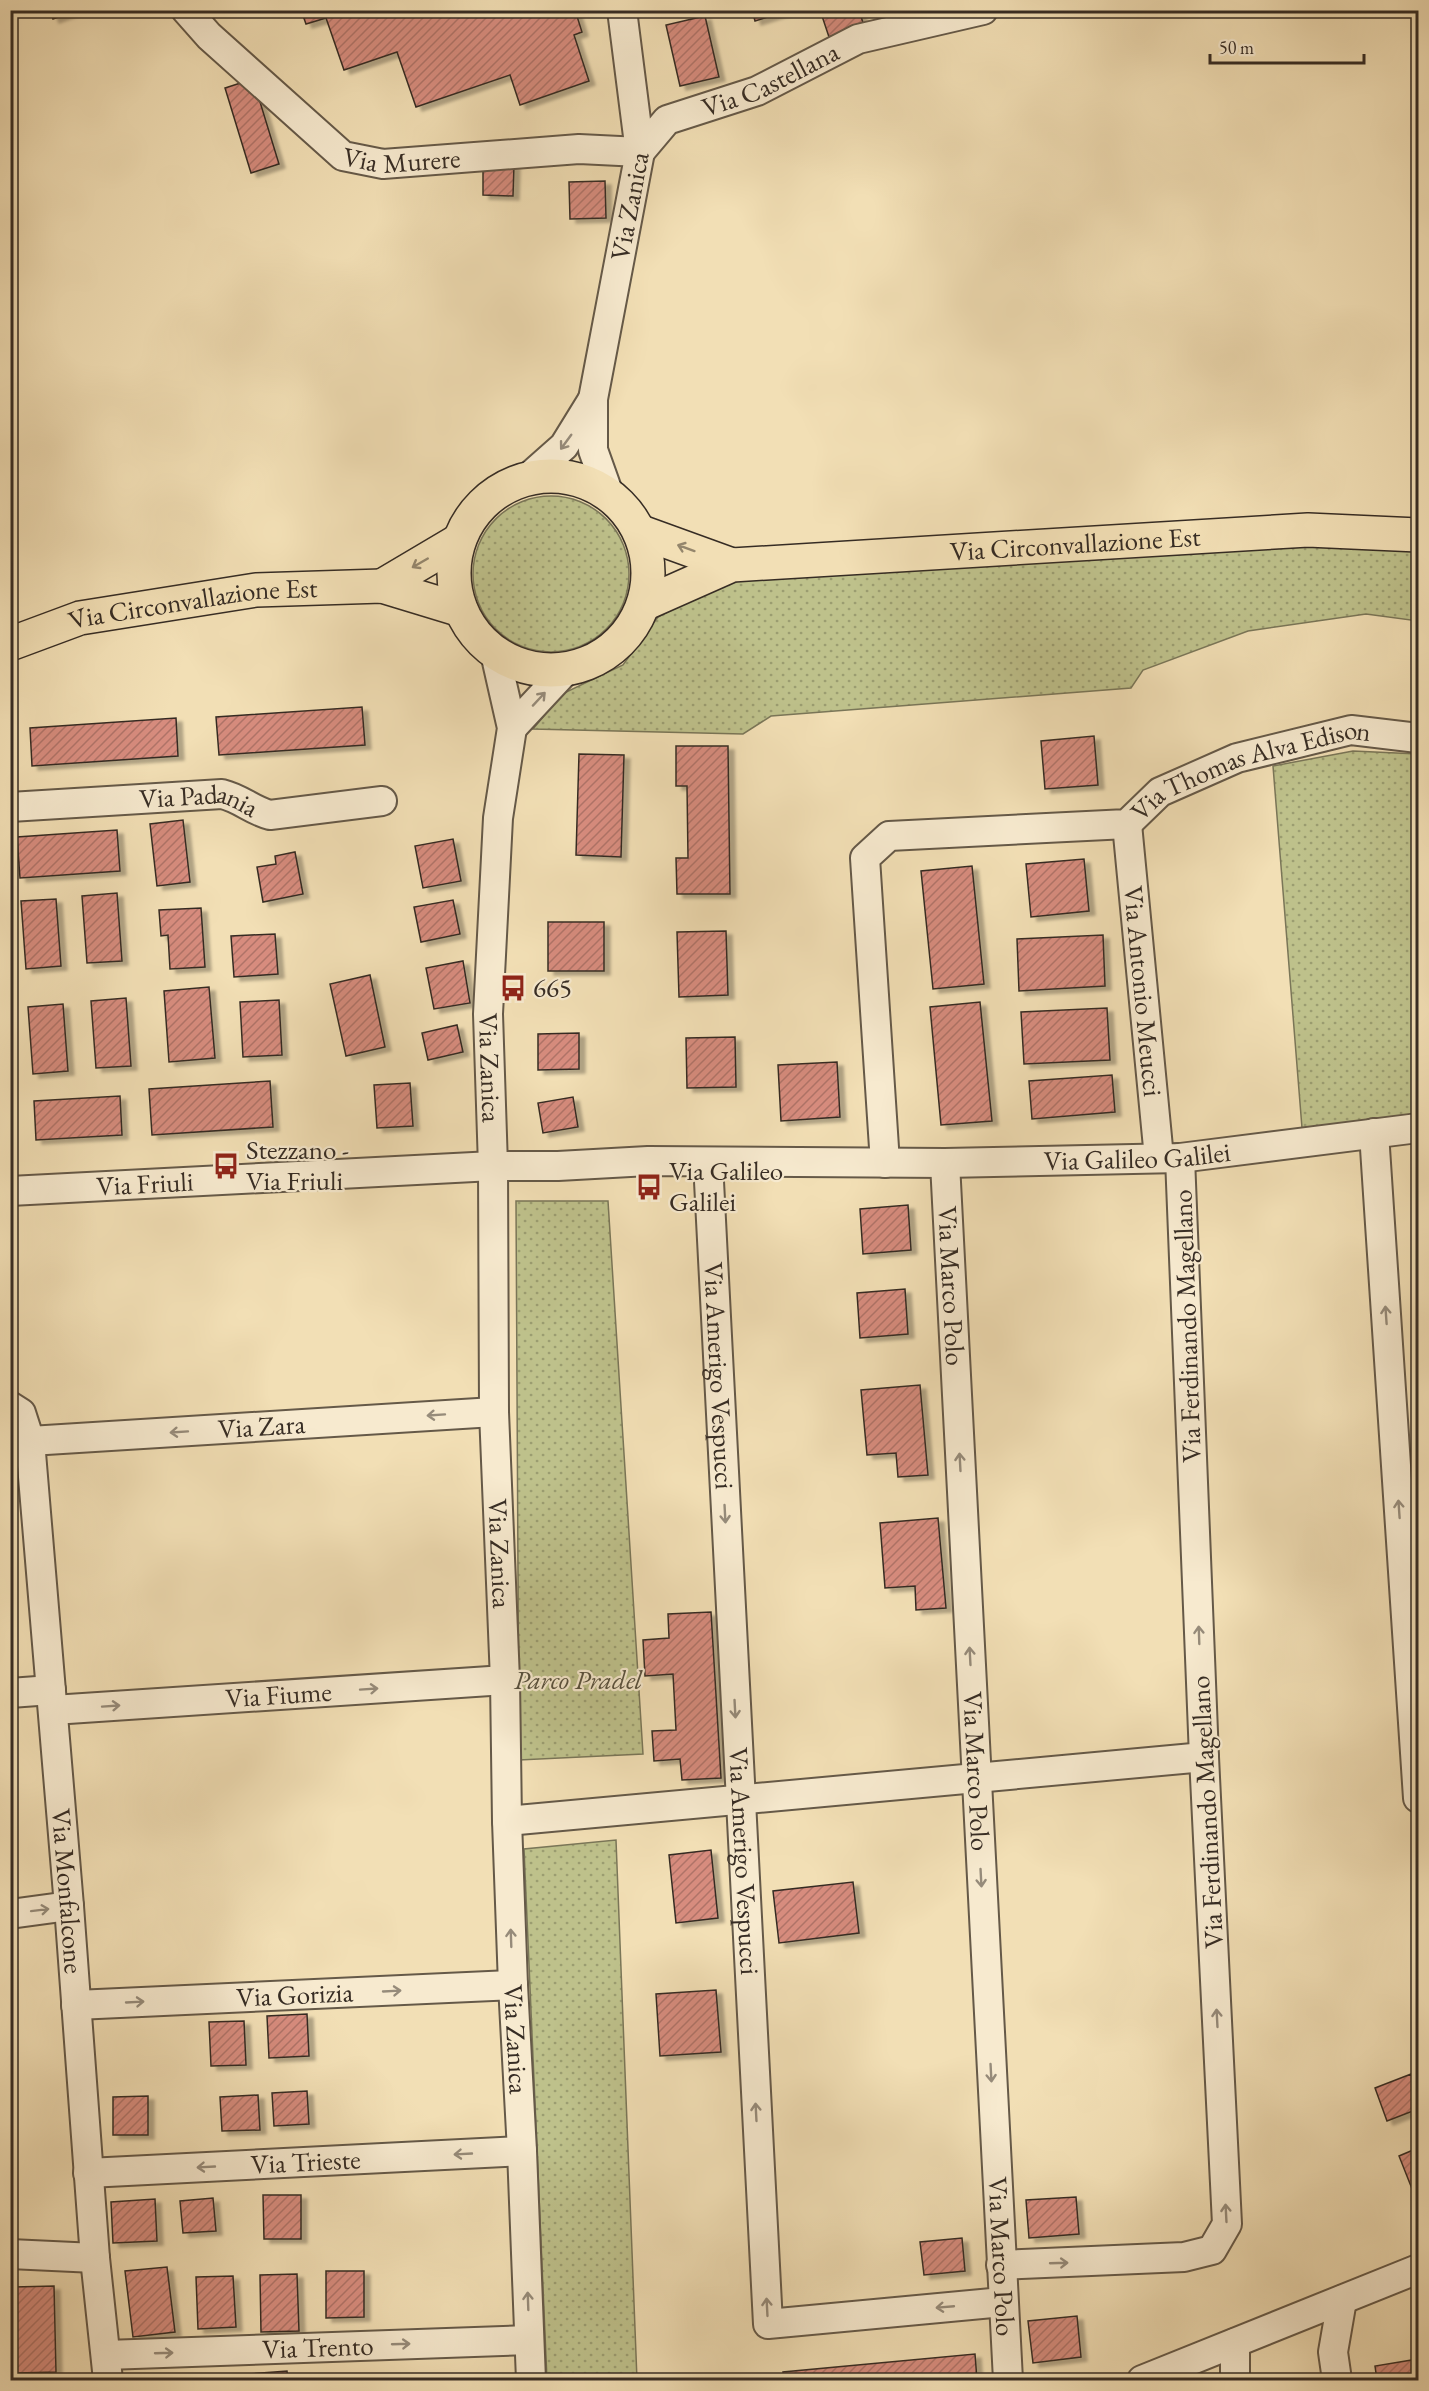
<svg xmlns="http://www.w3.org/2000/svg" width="1429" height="2391" font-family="'EB Garamond',serif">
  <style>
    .grass { fill: url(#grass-dots); stroke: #7a7658; stroke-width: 1.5 }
    .building { fill: url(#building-hatch); stroke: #362c24; stroke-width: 1.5; filter: url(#shadow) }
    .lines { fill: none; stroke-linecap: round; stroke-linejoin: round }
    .minor-casing { stroke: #655948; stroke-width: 32 }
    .major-casing { stroke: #362c24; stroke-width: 36 }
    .minor { stroke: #f7eacf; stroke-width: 28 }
    .major { stroke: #f2dfb5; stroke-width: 33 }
    .oneway { stroke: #968b7a }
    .oneway2 { stroke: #94866c }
    .labels { text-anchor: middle; stroke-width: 4.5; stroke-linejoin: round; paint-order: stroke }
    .street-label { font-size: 27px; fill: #362c24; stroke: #f7eacf }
    .poi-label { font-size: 27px; fill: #362c24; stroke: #f7eacf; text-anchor: start }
    .park-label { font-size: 27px; font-style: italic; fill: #58513e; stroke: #f7eacf }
  </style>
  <defs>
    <pattern id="grass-dots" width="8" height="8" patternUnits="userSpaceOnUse" patternTransform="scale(1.5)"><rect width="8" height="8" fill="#bec18b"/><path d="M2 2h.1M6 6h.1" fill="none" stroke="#9b9d71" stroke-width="1.8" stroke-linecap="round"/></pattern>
    <pattern id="building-hatch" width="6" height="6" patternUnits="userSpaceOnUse" patternTransform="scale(1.5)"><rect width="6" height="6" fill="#d78c7e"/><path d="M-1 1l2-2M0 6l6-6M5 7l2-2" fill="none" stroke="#af7367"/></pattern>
    <filter id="shadow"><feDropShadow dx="6" dy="4" stdDeviation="1.5" flood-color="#0004"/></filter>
  </defs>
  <rect width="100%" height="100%" fill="#f2dfb5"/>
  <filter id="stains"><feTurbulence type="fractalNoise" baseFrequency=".00333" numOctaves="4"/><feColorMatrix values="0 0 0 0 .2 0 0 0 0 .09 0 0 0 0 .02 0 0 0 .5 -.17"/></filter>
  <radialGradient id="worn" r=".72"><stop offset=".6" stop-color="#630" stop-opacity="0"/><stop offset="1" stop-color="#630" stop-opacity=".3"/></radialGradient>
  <path class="grass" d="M473 574a78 78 0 1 1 156 0a78 78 0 1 1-156 0Z
    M 1342,545 L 1418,549 L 1418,621 L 1366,614 L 1248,631 L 1143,670 L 1131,688 L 771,716 L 743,734 L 533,729 L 562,694 L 623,665 L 658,617 L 736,576 Z
    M 1353,751 L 1418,754 L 1418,1114 L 1302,1128 L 1273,766 Z
    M 516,1201 L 608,1201 L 643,1754 L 519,1760 Z
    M 616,1840 L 637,2380 L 547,2380 L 524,1849 Z"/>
  <path class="building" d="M 50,10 L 78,10 L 53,19 Z
    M 301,10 L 575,10 L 582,32 L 574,35 L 589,81 L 520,105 L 510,75 L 416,107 L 397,52 L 344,70 L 326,18 L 306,24 Z
    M 752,10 L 790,10 L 755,21 Z
    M 820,10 L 859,10 L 864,26 L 829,37 Z
    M 705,16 L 719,77 L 680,86 L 666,25 Z
    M 253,79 L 279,164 L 251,173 L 225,88 Z
    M 483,164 L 514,165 L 513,196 L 483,195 Z
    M 605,181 L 606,218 L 570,219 L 569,182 Z
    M 362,707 L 365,745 L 219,755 L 216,717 Z
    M 176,718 L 178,756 L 32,766 L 30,728 Z
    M 1094,736 L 1098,785 L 1045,789 L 1041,741 Z
    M 676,746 L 728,746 L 730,894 L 677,894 L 676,858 L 688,858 L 687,786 L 676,786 Z
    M 579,754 L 624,755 L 621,857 L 576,855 Z
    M 183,820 L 190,882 L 157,886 L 150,824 Z
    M 117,830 L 120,871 L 20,878 L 17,837 Z
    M 453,839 L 461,881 L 423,888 L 415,846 Z
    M 295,852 L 303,894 L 263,902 L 257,867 L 276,864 L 275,856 Z
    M 1084,859 L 1089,911 L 1031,917 L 1026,864 Z
    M 972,866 L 984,984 L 933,989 L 921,871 Z
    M 117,893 L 122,961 L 87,963 L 82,896 Z
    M 56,899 L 61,966 L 26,969 L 21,901 Z
    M 453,900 L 460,934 L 421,942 L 414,907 Z
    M 201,908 L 205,967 L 170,969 L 168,935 L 161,936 L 159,910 Z
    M 548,922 L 604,922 L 604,971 L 548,971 Z
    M 726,931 L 728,995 L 679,997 L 677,932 Z
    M 275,934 L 278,974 L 234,977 L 231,936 Z
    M 1103,935 L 1105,986 L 1019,991 L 1017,939 Z
    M 463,961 L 470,1003 L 434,1009 L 426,968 Z
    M 370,975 L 385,1047 L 346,1056 L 330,984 Z
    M 209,987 L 215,1058 L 169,1062 L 164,991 Z
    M 126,998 L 131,1066 L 96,1068 L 91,1001 Z
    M 279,1000 L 282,1055 L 243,1057 L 240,1002 Z
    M 980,1002 L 992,1121 L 941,1125 L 930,1007 Z
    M 63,1004 L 68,1071 L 33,1074 L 28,1007 Z
    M 1107,1008 L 1110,1060 L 1024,1064 L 1021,1012 Z
    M 457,1025 L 463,1052 L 428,1060 L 422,1033 Z
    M 579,1033 L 579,1069 L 538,1070 L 538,1034 Z
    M 735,1037 L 736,1087 L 687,1088 L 686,1038 Z
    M 837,1062 L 840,1117 L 781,1121 L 778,1065 Z
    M 1112,1075 L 1115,1112 L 1032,1119 L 1029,1081 Z
    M 270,1081 L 273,1127 L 152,1135 L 149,1089 Z
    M 410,1083 L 413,1126 L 377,1128 L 374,1085 Z
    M 120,1096 L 122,1135 L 36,1140 L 34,1101 Z
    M 573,1097 L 578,1127 L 543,1133 L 538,1103 Z
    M 908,1205 L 911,1250 L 863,1254 L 860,1209 Z
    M 905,1289 L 908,1334 L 860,1338 L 857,1293 Z
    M 920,1385 L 928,1475 L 898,1477 L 896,1453 L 867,1455 L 861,1390 Z
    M 938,1518 L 946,1608 L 916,1610 L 915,1586 L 885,1588 L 880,1523 Z
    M 711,1612 L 721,1778 L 682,1780 L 680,1759 L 654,1761 L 652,1731 L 676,1730 L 673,1674 L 645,1676 L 643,1640 L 669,1638 L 668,1614 Z
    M 711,1850 L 718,1918 L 676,1923 L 669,1855 Z
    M 853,1882 L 859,1933 L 779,1943 L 773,1891 Z
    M 716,1990 L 721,2052 L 660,2056 L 656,1994 Z
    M 307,2014 L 309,2056 L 269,2058 L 267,2016 Z
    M 244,2021 L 246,2065 L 211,2066 L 209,2022 Z
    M 1411,2074 L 1418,2093 L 1418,2109 L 1387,2121 L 1375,2088 Z
    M 307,2091 L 309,2124 L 274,2126 L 272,2093 Z
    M 258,2095 L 260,2130 L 222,2131 L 220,2097 Z
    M 148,2096 L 148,2135 L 113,2135 L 113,2097 Z
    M 1418,2148 L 1418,2204 L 1399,2156 Z
    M 263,2195 L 301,2195 L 301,2239 L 264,2239 Z
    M 1076,2197 L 1079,2234 L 1029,2238 L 1026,2200 Z
    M 213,2198 L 216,2231 L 183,2233 L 180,2201 Z
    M 155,2199 L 157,2241 L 113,2243 L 111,2202 Z
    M 962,2238 L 965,2271 L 924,2275 L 920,2242 Z
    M 167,2267 L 175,2332 L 133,2337 L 125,2271 Z
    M 326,2271 L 364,2271 L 364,2317 L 326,2318 Z
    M 297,2274 L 299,2331 L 261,2332 L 260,2275 Z
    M 233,2276 L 236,2327 L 198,2329 L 196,2277 Z
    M 54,2286 L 56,2372 L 17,2373 L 14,2287 Z
    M 1077,2316 L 1081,2357 L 1033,2363 L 1028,2321 Z
    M 975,2354 L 977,2380 L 784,2380 L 783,2372 Z
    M 1418,2359 L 1418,2380 L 1377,2380 L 1375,2366 Z
    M 287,2371 L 288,2380 L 249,2380 L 248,2374 Z"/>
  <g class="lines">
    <g class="minor-casing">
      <g id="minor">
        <path id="s1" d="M 186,10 L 209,36 L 343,156 L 383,164 L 579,149 L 640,152 L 667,120 L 757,91 L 858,39 L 983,10"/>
        <path d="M 529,477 L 564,446 L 593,399"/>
        <path id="s2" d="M 608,492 L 593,450 L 593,399 L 640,152 L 622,10"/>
        <path id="s3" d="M 495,653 L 512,728 L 498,818 L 488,1014 L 493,1166 L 494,1412 L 505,1680 L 507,1821 L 513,1985 L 522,2151 L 531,2380"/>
        <path d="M 512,728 L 566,670"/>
        <path id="s4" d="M 10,807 L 222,794 C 242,799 251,810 270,815 L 382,801"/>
        <path id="s5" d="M 1127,824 L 1159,1158"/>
        <path d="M 1374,1133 L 1418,1798"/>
        <path id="s6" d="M 708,1162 L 768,2324 L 1003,2302"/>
        <path id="s7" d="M 885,1163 L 865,858 L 889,836 L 1127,824 L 1160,792 L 1237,758 L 1351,730 L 1418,738"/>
        <path id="s8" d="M 945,1163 L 1008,2380"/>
        <path id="s9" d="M 10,1191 L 493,1166 L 558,1166 L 648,1161 L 945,1163 L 1180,1158 L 1418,1128"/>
        <path id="s10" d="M 10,1406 L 21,1413 L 30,1441 L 69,1906 L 95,2258 L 108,2380"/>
        <path id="s11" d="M 30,1441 L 494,1412"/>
        <path d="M 10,1693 L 51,1690"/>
        <path id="s12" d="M 53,1710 L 505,1680"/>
        <path d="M 507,1821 L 1204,1757"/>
        <path d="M 10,1914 L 69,1906"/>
        <path id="s13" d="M 76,2005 L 513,1985"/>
        <path id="s14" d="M 88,2173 L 522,2151"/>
        <path d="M 10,2254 L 95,2258"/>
        <path d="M 1001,2265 L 1184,2257 L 1212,2250 L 1227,2224 L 1204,1757 L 1180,1158"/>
        <path d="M 1235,2343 L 1235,2380"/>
        <path id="s15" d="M 106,2355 L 529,2340"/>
        <path d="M 1142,2380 L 1418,2269"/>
        <path d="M 1337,2380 L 1333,2352 L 1342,2300"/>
      </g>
    </g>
    <g class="major-casing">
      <g id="major">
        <circle cx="551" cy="573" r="97"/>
        <path d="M 641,532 L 732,565"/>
        <path d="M 382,586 L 458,541"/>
        <path id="s16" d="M 644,604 L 732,565 L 1308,530 L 1418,535"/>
        <path id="s17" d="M 10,644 L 80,618 L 256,590 L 382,586 L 461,610"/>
      </g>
    </g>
    <use href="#minor" class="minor"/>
    <use href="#major" class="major"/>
  </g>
  <defs><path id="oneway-shaft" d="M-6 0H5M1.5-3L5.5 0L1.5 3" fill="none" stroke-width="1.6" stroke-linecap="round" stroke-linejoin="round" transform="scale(1.5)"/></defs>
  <g class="oneway">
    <use href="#oneway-shaft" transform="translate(566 442) rotate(126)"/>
    <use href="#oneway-shaft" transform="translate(539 699) rotate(-47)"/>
    <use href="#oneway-shaft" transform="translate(1386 1315) rotate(-94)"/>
    <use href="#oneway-shaft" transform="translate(436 1415) rotate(176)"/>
    <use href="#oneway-shaft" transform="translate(179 1432) rotate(176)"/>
    <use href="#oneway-shaft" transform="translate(960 1462) rotate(-93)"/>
    <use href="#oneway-shaft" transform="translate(1399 1509) rotate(-94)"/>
    <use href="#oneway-shaft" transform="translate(725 1514) rotate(87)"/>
    <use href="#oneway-shaft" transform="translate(1199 1635) rotate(-92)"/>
    <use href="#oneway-shaft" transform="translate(970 1656) rotate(-93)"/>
    <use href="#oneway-shaft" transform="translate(369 1689) rotate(-4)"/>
    <use href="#oneway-shaft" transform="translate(111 1706) rotate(-4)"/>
    <use href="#oneway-shaft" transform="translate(735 1709) rotate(87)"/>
    <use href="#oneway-shaft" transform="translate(981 1878) rotate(87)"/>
    <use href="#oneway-shaft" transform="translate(40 1910) rotate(-7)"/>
    <use href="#oneway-shaft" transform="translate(511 1938) rotate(-92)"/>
    <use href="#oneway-shaft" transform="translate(392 1991) rotate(-3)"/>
    <use href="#oneway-shaft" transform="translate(135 2002) rotate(-3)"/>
    <use href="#oneway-shaft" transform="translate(1217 2018) rotate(-93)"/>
    <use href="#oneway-shaft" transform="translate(991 2073) rotate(87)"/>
    <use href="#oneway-shaft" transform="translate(756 2112) rotate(-93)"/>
    <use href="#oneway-shaft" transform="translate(463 2154) rotate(177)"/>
    <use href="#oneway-shaft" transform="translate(206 2167) rotate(177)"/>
    <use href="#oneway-shaft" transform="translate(1226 2213) rotate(-93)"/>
    <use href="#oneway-shaft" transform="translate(1059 2263) rotate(-2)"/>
    <use href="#oneway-shaft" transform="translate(528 2301) rotate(-92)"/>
    <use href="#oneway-shaft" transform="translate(767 2307) rotate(-93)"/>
    <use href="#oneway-shaft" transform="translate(945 2307) rotate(175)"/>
    <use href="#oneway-shaft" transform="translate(401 2344) rotate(-2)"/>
    <use href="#oneway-shaft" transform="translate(164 2353) rotate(-2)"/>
  </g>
  <g class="oneway2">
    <use href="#oneway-shaft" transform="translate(686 548) rotate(-160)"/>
    <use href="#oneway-shaft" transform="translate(420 563) rotate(150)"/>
  </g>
  <defs>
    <g id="bus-bare" transform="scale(2.07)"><path d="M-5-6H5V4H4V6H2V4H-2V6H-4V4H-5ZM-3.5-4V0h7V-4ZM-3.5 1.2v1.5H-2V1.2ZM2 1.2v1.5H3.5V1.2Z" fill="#8f2418" stroke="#f7eacf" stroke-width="2.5" paint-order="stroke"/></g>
  </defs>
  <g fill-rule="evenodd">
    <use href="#bus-bare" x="513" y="988"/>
    <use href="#bus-bare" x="226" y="1166"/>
    <use href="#bus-bare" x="649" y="1187"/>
  </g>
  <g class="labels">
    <g class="street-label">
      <text dy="9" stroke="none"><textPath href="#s1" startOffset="666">Via Castellana</textPath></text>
      <text dy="9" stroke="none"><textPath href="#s1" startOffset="274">Via Murere</textPath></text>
      <text dy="9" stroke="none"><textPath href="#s2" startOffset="292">Via Zanica</textPath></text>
      <text dy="9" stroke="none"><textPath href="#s16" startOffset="440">Via Circonvallazione Est</textPath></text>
      <text dy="9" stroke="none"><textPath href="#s17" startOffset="189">Via Circonvallazione Est</textPath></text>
      <text dy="9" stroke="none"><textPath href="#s7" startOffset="716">Via Thomas Alva Edison</textPath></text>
      <text dy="9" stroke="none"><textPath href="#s4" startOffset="190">Via Padania</textPath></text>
      <text dy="9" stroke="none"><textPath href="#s5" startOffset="168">Via Antonio Meucci</textPath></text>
      <text dy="9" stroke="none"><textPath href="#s3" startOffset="418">Via Zanica</textPath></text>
      <text dy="9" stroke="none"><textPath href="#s9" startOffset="1128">Via Galileo Galilei</textPath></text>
      <text dy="9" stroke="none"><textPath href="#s9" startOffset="135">Via Friuli</textPath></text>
      <text dy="9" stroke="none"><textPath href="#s8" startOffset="123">Via Marco Polo</textPath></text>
      <text transform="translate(1187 1326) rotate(-92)" y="9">Via Ferdinando Magellano</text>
      <text dy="9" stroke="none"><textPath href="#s6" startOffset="214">Via Amerigo Vespucci</textPath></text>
      <text dy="9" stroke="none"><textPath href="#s11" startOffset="232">Via Zara</textPath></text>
      <text dy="9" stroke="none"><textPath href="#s3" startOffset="904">Via Zanica</textPath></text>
      <text dy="9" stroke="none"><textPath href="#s12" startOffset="226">Via Fiume</textPath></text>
      <text dy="9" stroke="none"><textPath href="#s8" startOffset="609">Via Marco Polo</textPath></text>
      <text transform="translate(1207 1812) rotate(-93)" y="9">Via Ferdinando Magellano</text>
      <text dy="9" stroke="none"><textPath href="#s6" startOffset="700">Via Amerigo Vespucci</textPath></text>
      <text dy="9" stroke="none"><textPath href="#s10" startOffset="494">Via Monfalcone</textPath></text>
      <text dy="9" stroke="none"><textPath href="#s13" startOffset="219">Via Gorizia</textPath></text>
      <text dy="9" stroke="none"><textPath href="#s3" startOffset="1390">Via Zanica</textPath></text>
      <text dy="9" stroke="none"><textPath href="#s14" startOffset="218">Via Trieste</textPath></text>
      <text dy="9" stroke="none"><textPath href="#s8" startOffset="1095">Via Marco Polo</textPath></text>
      <text dy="9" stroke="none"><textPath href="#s15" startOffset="212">Via Trento</textPath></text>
    </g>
    <g class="poi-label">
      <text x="533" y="997">665</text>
      <text x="246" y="1159">Stezzano -<tspan x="246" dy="31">Via Friuli</tspan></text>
      <text x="669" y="1180">Via Galileo<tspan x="669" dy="31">Galilei</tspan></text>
    </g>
    <g class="park-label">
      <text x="578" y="1689">Parco Pradel</text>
    </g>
  </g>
  <rect width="1429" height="2391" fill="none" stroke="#f2dfb5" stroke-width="36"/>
  <rect x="12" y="12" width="1405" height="2367" fill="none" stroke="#362c24" stroke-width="3"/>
  <rect x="18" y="18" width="1393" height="2355" fill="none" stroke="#362c24" stroke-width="1.5"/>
  <path d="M1210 54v9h154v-9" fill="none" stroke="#362c24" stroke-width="3"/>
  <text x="1219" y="54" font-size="18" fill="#362c24" stroke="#f7eacf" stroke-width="4.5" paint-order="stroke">50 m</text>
  <rect width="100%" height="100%" filter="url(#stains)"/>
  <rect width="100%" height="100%" fill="url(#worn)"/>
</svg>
